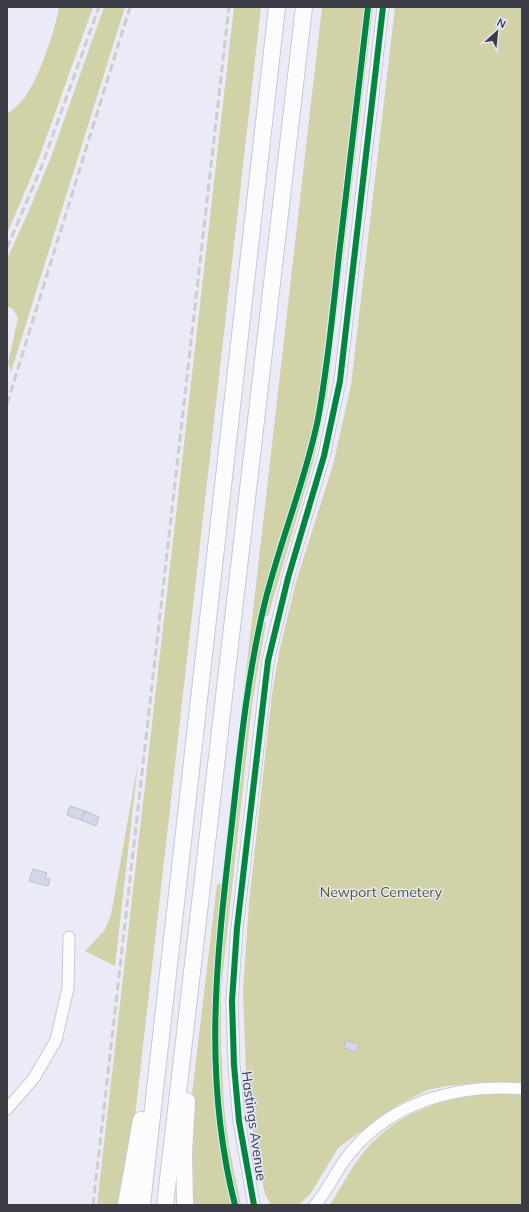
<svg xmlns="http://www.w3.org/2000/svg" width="529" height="1212" font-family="Mulish,sans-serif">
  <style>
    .green { fill: #d1d2a8 }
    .building { fill: #d4d6ea; stroke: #bebfc8 }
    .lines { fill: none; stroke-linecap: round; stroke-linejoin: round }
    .minor-casing { stroke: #c7c9d2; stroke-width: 13 }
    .highway-casing { stroke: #c7c9d2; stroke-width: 18 }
    .minor { stroke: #fcfcfe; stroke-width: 11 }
    .highway { stroke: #fcfcfe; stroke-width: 16 }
    .rail { stroke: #cdcdd0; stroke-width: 3; stroke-dasharray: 8 4; stroke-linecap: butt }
    .cycleway-casing { stroke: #e4e7fc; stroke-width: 8 }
    .cycleway { stroke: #00873e; stroke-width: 6 }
    .labels { text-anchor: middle; stroke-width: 3; stroke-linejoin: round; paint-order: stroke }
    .park-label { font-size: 14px; fill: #5b5b19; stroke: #e4e7fc }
    .street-label { font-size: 14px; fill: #3b3c44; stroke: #e4e7fc }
  </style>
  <rect width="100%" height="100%" fill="#eaebf6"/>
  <path class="green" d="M 59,7 L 93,7 L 39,158 L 7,234 L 7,114 C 14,109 20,103 25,97 C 39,78 55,31 59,7 Z
    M 104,7 L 125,7 L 11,372 L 8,363 L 18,318 L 13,309 L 7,306 L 7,259 L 28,213 L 51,157 Z
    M 234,7 L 261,7 L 132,1143 L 122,1205 L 97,1205 Z
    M 322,7 L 365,7 L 318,404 L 304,466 L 264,597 L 241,716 Z
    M 370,7 L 373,7 L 327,396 L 314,459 L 268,616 L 265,616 L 266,610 L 311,458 L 324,396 Z
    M 395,7 L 522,7 L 522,1083 L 494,1082 L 446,1086 L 428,1090 L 411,1098 L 393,1108 L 338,1148 L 311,1193 L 300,1204 L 271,1205 L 265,1194 L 256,1153 L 246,1073 L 243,991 L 249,903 L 272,694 L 280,648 L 296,582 L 333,465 L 351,385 Z
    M 264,621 L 266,622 L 252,704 L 221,989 L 221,1047 L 224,1107 L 229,1147 L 241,1205 L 238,1205 C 221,1134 215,1063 218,989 C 220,941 227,893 232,845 C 240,770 248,695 264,621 Z
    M 138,763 L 115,966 L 85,951 L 104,931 L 111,915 Z
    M 217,884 L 222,884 C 210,998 206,1092 232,1205 L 190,1205 L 190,1124 L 192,1094 Z
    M 496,1094 L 522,1095 L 522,1205 L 330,1205 C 341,1188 350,1169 363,1153 C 396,1112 446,1096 496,1094 Z"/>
  <path class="building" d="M 70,806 L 85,811 L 81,820 L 67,815 Z
    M 85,811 L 99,817 L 96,826 L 81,820 Z
    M 33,869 L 47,873 L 45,878 L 50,879 L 48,886 L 29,881 Z
    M 346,1040 L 359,1045 L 356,1052 L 344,1048 Z"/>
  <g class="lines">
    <g class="minor-casing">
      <path id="minor" d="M 7,1109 L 34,1078 L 56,1040 L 68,988 L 69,937
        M 254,1205 L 239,1121 L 234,1065 L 232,1001 L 237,928 L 268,661 L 288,578 L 324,456 L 340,381 L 383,7
        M 315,1205 C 329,1189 337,1168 351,1152 C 392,1102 459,1083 522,1089"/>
    </g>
    <g class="highway-casing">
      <path id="highway" d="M 126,1205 L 141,1120
        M 142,1205 L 277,7
        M 165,1205 L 304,7
        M 185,1205 L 184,1153 L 187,1101"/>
    </g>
    <use href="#minor" class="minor"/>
    <use href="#highway" class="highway"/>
    <path class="rail" d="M 7,248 L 41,168 L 99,7
      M 7,404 L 130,7
      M 93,1205 L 229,7"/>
    <g class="cycleway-casing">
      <path id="cycleway" d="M 235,1205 C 202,1075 217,954 232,823 C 240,750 247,678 264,606 C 279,543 305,483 318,419 C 328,365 333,310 339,255 C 349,173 358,90 368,7
        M 254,1205 L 239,1121 L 234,1065 L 232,1001 L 237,928 L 268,661 L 288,578 L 324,456 L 340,381 L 383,7"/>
    </g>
    <use href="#cycleway" class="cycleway"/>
  </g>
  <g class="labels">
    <g class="park-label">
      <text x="381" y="897">Newport Cemetery</text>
    </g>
    <g class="street-label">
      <text transform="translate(254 1126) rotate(82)" y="5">Hastings Avenue</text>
    </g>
  </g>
  <rect width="529" height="1212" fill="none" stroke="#3b3c44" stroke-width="16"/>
  <g transform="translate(497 32) rotate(27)" stroke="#e4e7fc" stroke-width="3" paint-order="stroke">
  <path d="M0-3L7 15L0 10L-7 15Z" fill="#3b3c44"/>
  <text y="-6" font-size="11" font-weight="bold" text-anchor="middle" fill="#3b3c44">N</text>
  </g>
</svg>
